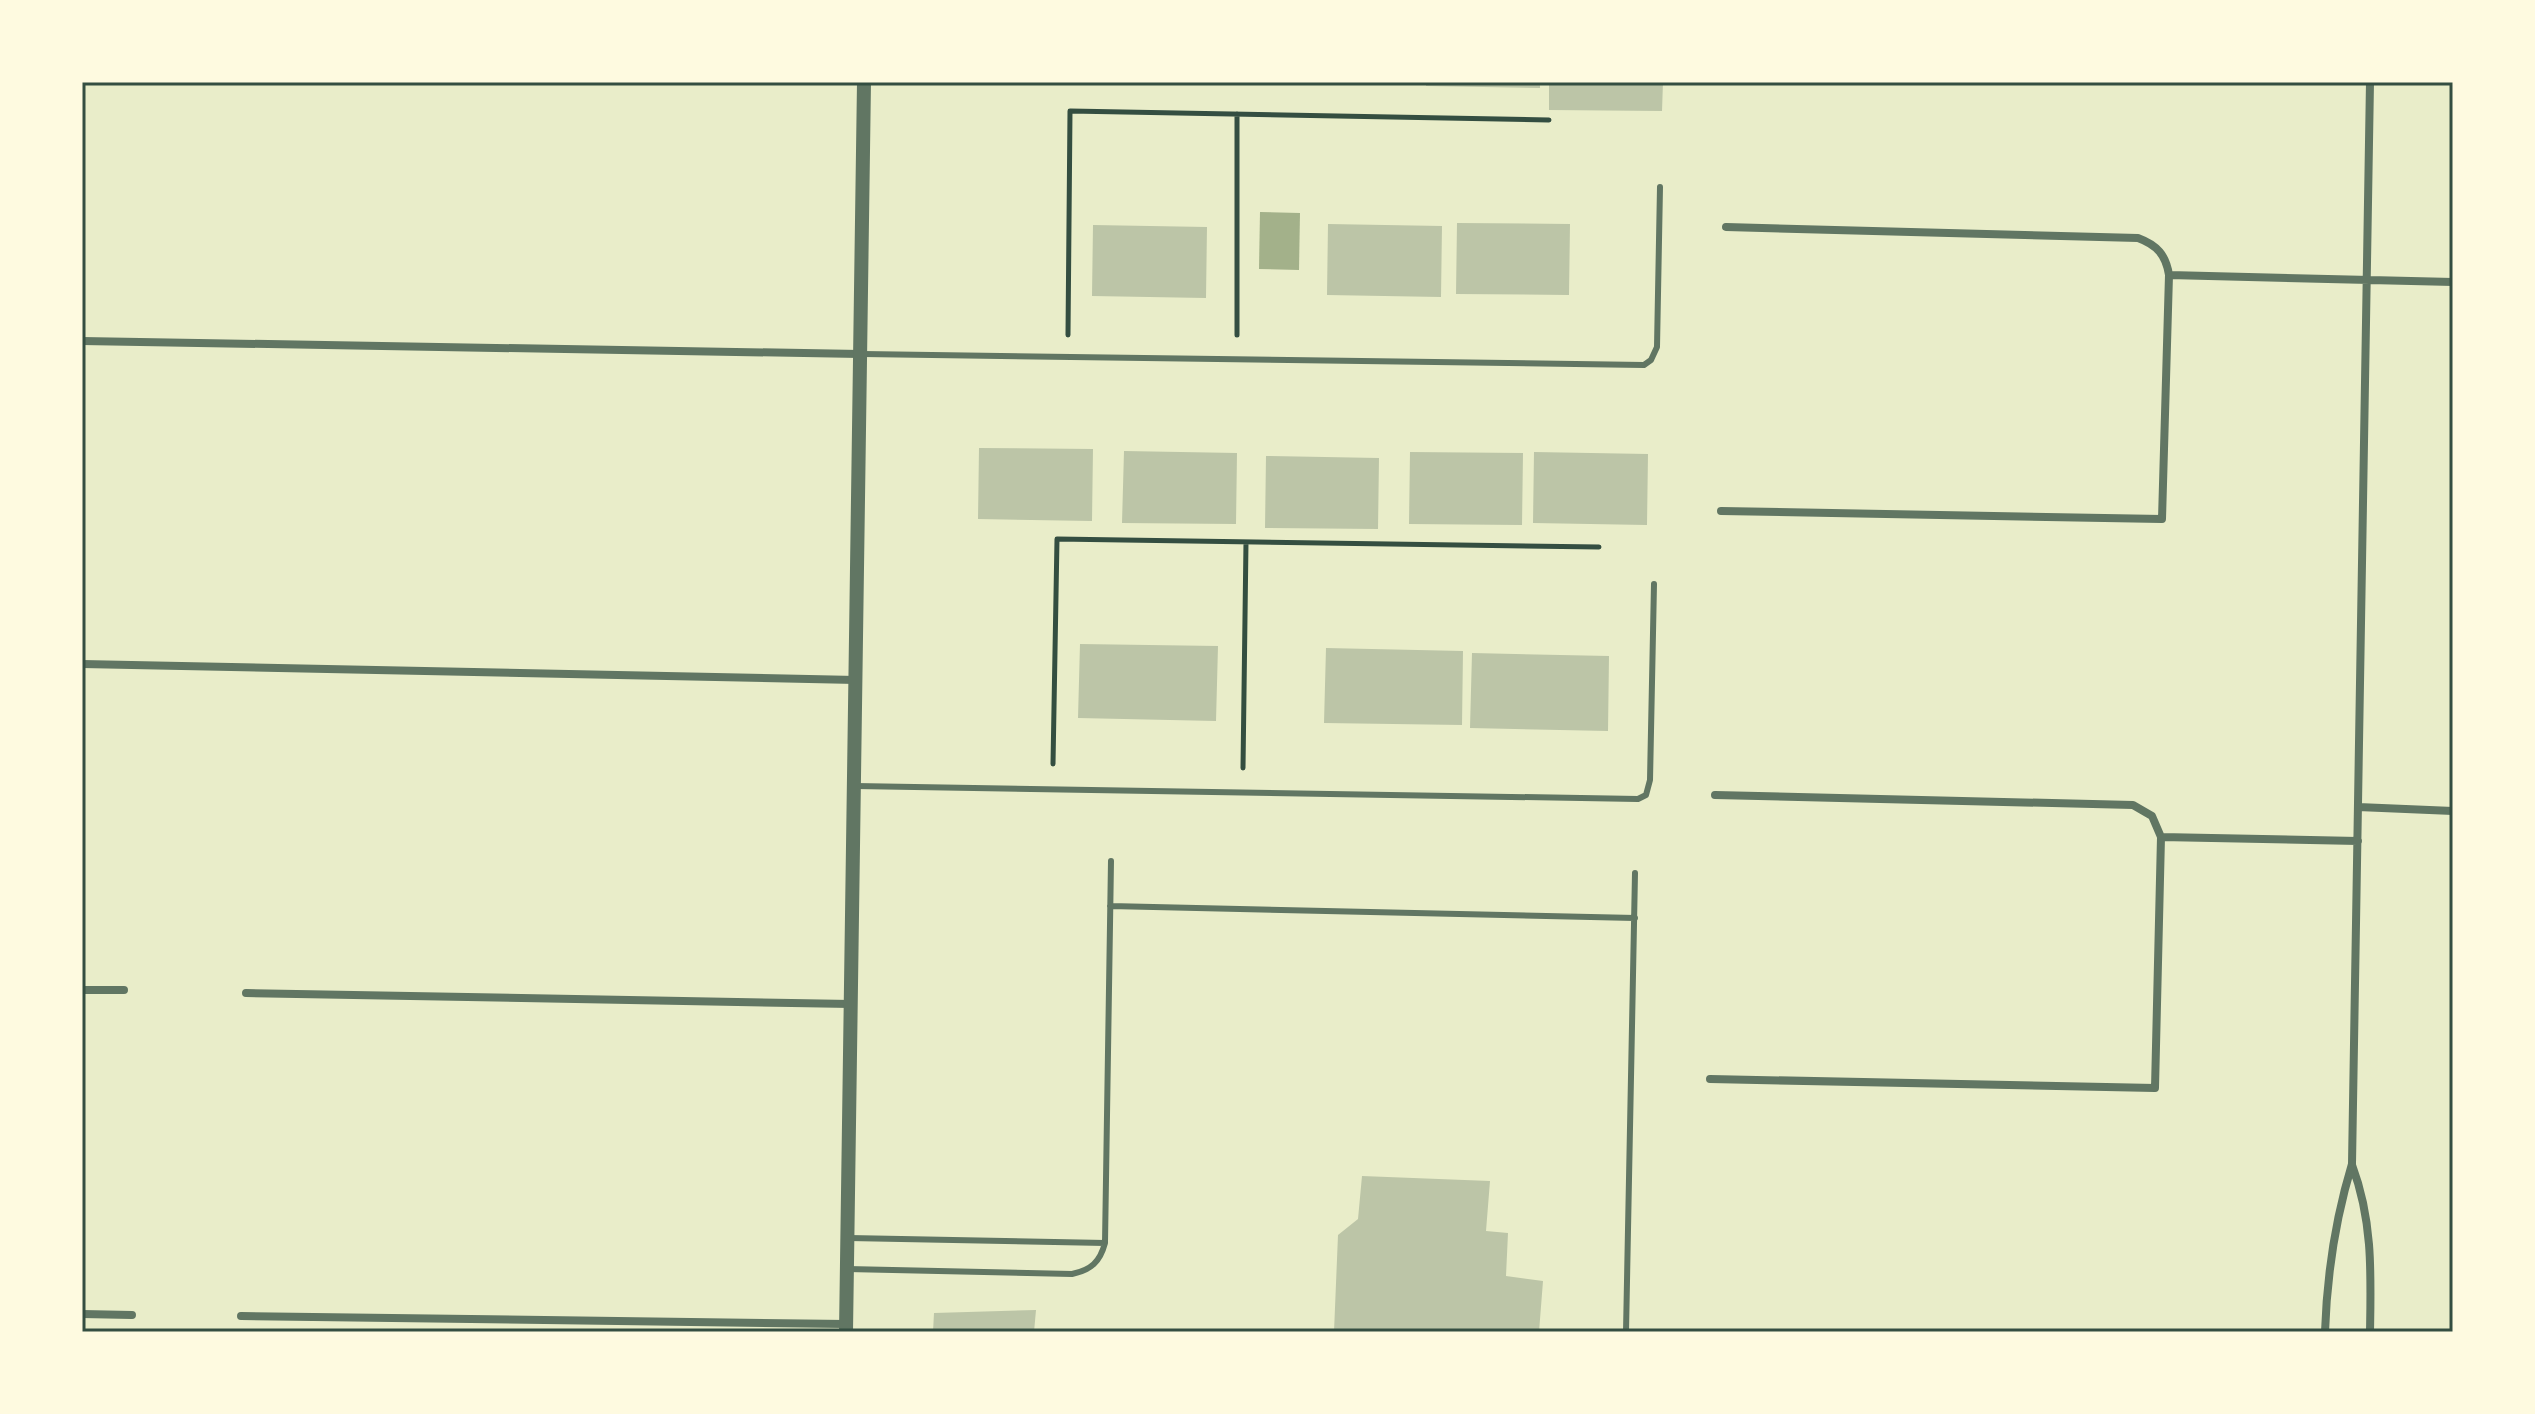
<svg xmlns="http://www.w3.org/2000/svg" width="2535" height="1414" font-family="'Source Sans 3',sans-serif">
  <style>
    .water { fill: #a3b18a }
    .building { fill: #bcc5a7 }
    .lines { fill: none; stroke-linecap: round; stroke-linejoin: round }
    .path { stroke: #344e41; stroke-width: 5 }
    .service { stroke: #617663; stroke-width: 6 }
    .minor { stroke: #617663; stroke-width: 8 }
    .tertiary { stroke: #617663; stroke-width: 14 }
    .neatline { fill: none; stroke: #344e41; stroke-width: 3 }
  </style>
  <rect width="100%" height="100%" fill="#e9edc9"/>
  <path class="water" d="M 1260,212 L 1300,213 L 1299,270 L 1259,269 Z"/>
  <path class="building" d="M 1426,82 L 1540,82 L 1540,88 L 1426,86 Z
    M 1549,82 L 1663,82 L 1662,111 L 1549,110 Z
    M 1457,223 L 1570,224 L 1569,295 L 1456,294 Z
    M 1328,224 L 1442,226 L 1441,297 L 1327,295 Z
    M 1093,225 L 1207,227 L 1206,298 L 1092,296 Z
    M 979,448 L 1093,449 L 1092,521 L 978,519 Z
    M 1124,451 L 1237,453 L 1236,524 L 1122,523 Z
    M 1410,452 L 1523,453 L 1522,525 L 1409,524 Z
    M 1534,452 L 1648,454 L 1647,525 L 1533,523 Z
    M 1266,456 L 1379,458 L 1378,529 L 1265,528 Z
    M 1080,644 L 1218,646 L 1216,721 L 1078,718 Z
    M 1326,648 L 1463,651 L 1462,725 L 1324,723 Z
    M 1472,653 L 1609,656 L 1608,731 L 1470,728 Z
    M 1362,1176 L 1490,1181 L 1486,1231 L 1508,1233 L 1506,1276 L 1543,1281 L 1539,1332 L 1334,1332 L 1338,1235 L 1358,1219 Z
    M 1036,1310 L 1034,1332 L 933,1332 L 934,1313 Z"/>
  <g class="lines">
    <path class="path" d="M 1237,114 L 1237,335
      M 1068,335 L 1070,111 L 1549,120
      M 1053,764 L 1057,539 L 1599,547
      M 1243,768 L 1246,542"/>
    <path class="service" d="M 863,354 L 1644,365 L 1651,360 L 1657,347 L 1660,187
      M 855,786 L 1638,799 L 1646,795 L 1650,780 L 1654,584
      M 1110,906 L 1635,918
      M 849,1238 L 1105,1243
      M 847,1269 L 1072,1274 C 1091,1270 1100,1262 1105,1243 L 1111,861
      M 1626,1332 L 1635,873"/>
    <path class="minor" d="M 2169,275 L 2453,282
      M 82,341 L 860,354
      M 1721,511 L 2162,519 L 2169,275 C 2166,255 2157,245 2138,238 L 1726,227
      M 82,664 L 856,680
      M 2358,807 L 2453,811
      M 2161,837 L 2358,841
      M 82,990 L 124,990
      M 246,993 L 851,1004
      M 1710,1079 L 2155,1088 L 2161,837 L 2152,816 L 2133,805 L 1715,795
      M 2352,1165 C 2373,1221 2371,1274 2370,1332
      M 82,1314 L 132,1315
      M 241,1316 L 846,1324
      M 2325,1332 C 2327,1274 2335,1220 2352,1164 L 2370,82"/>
    <path class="tertiary" d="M 846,1332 L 864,82"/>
  </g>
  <rect width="2535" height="1414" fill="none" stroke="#fefae0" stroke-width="168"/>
  <rect x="84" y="84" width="2367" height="1246" class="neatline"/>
</svg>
